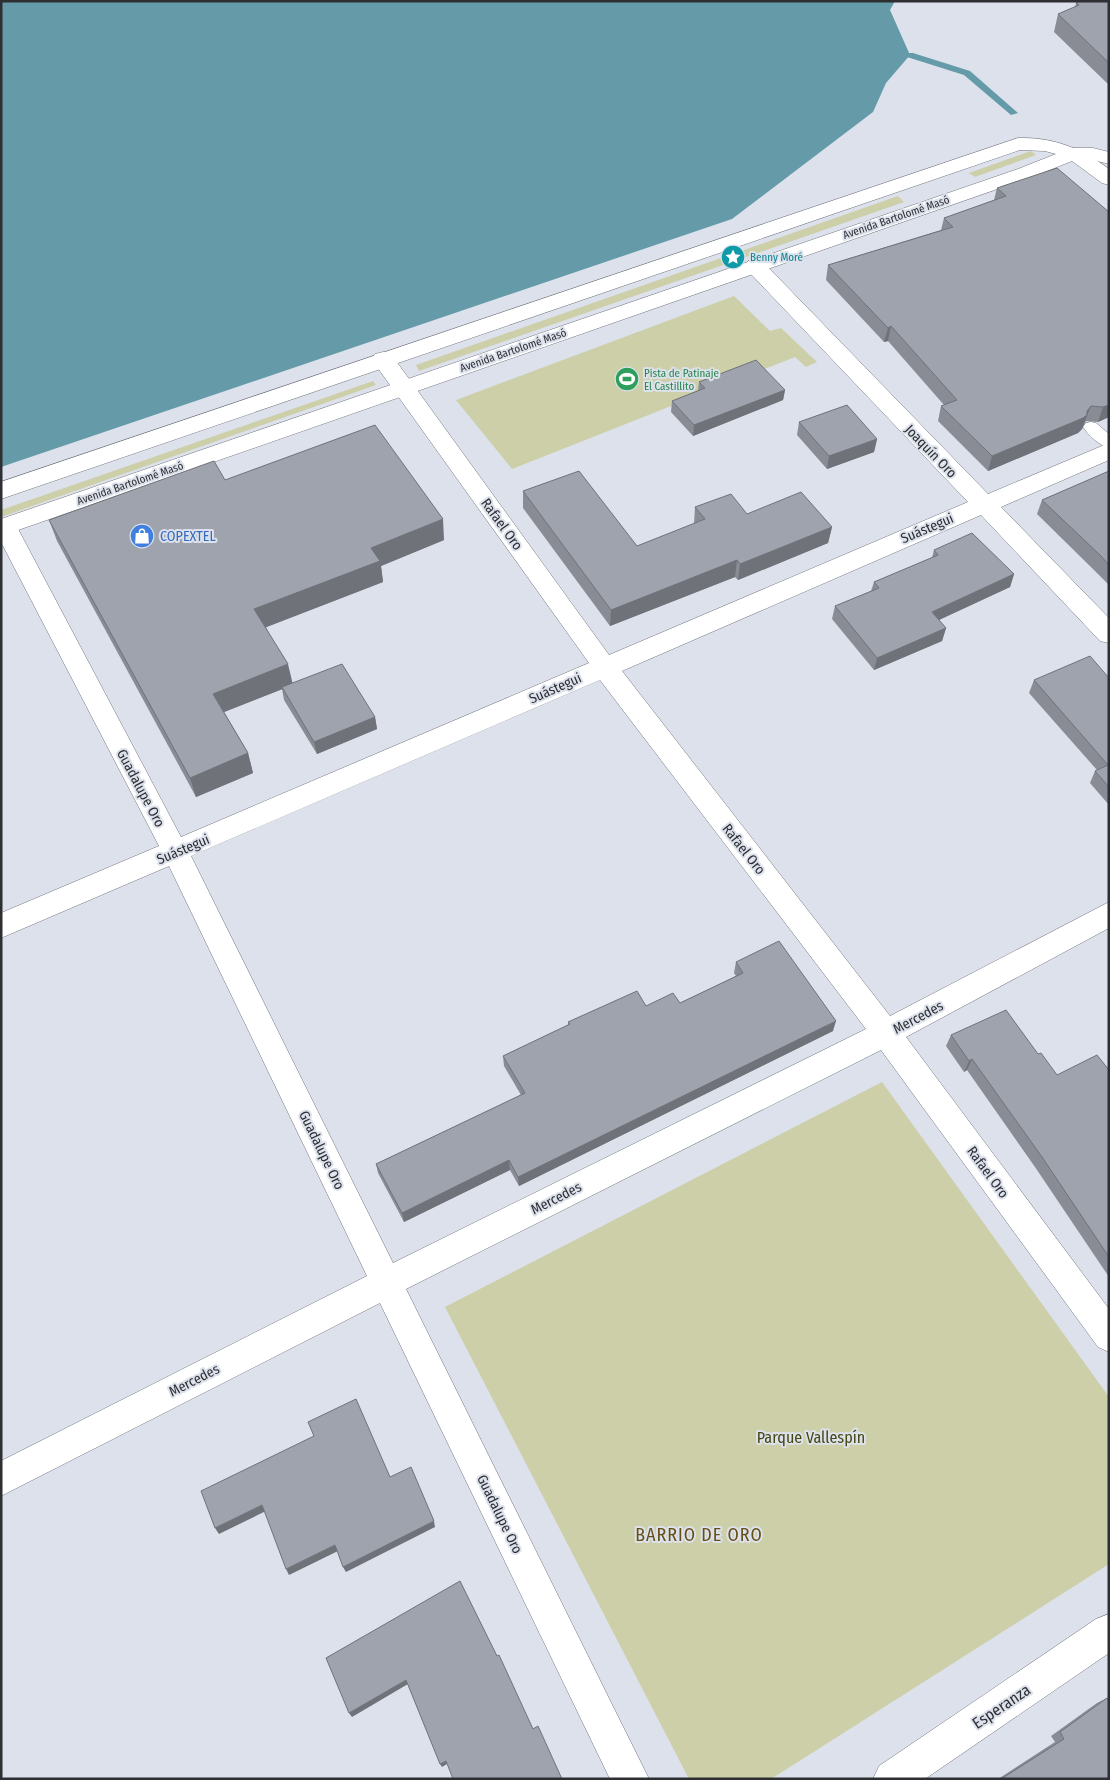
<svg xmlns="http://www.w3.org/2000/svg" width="1110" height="1780" font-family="'Fira Sans Condensed',sans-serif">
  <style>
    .green { fill: #cccfa8 }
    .water { fill: #659ba9 }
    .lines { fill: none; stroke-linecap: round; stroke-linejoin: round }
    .stream { fill: #659ba9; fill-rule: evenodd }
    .service-casing { stroke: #72767f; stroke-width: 1 }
    .minor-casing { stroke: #72767f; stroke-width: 1 }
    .primary-casing { stroke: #72767f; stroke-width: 1 }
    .service { fill: #fff; fill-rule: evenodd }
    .minor { fill: #fff; fill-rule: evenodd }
    .primary { fill: #fff; fill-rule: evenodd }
    .wall { fill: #898c95 }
    .shaded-wall { fill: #6f7279 }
    .building { fill: #9fa3ad; stroke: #6f7279 }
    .labels { text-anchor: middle; stroke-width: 4; stroke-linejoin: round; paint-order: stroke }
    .far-street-label { font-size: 11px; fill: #2d2f33; stroke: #dce1eb }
    .far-culture-label { font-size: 11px; fill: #0d838f; stroke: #dce1eb; text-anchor: start }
    .far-leisure-label { font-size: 11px; fill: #27864d; stroke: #dce1eb; text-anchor: start }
    .street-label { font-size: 14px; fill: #2d2f33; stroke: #dce1eb }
    .shop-label { font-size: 14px; fill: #366cbe; stroke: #dce1eb; text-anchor: start }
    .near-park-label { font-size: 16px; fill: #464813; stroke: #dce1eb }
    .near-street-label { font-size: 16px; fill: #2d2f33; stroke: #dce1eb }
    .near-neighbourhood-label { font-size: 18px; letter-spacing: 1px; fill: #654f14; stroke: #dce1eb }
  </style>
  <rect width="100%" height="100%" fill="#dce1eb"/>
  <path class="green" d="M 1031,151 L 1036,155 L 975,177 L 969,173 Z
    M 898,196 L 904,202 L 419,371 L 416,365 Z
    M 734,296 L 770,331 L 781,328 L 817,362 L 806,367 L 795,357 L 512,469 L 456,400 Z
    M 373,381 L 376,385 L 1,517 L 1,510 Z
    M 882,1082 L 1109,1397 L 1109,1564 L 771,1779 L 689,1779 L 445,1307 Z"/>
  <path class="water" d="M 1,1 L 895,1 L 890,10 L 910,55 L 886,83 L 873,112 L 732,219 L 1,467 Z"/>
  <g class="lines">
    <path class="stream" d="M 907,53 L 913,53 L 970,71 L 1018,113 L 1011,115 L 964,75 L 907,57 Z"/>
    <g class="service-casing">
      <path id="service" d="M 1091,422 L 1096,423 L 1109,434 L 1109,448 C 1100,446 1088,435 1083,427 L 1086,423 Z"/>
    </g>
    <g class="minor-casing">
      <path id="minor" d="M 1073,148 L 1093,148 L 1109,152 L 1109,164 L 1093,160 L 1066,158 L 1063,154 L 1066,150 Z
        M 755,260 L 762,261 L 988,494 L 1109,443 L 1109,460 L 1001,507 L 1109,618 L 1109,643 L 1100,641 L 981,515 L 622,671 L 890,1016 L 1109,902 L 1109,928 L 906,1037 L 1109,1309 L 1109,1352 L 1098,1347 L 881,1050 L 406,1289 L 649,1779 L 610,1779 L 380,1303 L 1,1496 L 1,1461 L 367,1276 L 169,866 L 1,938 L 1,913 L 159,846 L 1,542 L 1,520 L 5,519 L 13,521 L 17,527 L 181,837 L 589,663 L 375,364 L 372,359 L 375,354 L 383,352 L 391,354 L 609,655 L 968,502 L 748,271 L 745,266 L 748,261 ZM 600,680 L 866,1029 L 393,1263 L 191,856 Z
        M 1109,1614 L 1109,1653 L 925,1779 L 873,1779 L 879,1766 L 1096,1619 Z"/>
    </g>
    <g class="primary-casing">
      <path id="primary" d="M 1018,138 C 1053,137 1081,148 1109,169 L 1109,185 L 1102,183 L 1072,161 L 1032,177 L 1,536 L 1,519 L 1018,169 L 1056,154 L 1045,151 L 1020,150 L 1,499 L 1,482 Z"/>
    </g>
    <use href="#service" class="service"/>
    <use href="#minor" class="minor"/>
    <use href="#primary" class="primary"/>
  </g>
  <path class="wall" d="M 1109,1 L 1109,85 L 1054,32 L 1058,14 L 1075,7 L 1076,3 Z
    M 1057,168 L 1109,417 L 1098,422 L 1086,421 L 1082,429 L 1078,433 L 988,471 L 938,421 L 941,406 L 944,405 L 888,341 L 884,342 L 826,280 L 828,265 L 941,230 L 944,218 L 994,200 L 997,188 Z
    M 699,382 L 785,390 L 783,400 L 693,436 L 671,412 L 672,401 L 698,391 Z
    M 799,422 L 877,439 L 874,452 L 827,469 L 797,435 Z
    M 1109,471 L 1109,585 L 1094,570 L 1037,514 L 1042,500 Z
    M 225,480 L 444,540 L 381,566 L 383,582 L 266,627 L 292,683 L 375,717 L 377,729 L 317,754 L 284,700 L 282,689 L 224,712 L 248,753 L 253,773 L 196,797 L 57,541 L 49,520 Z
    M 523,491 L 637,546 L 694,524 L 695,507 L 832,527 L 828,543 L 738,580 L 735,577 L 610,626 L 523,508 Z
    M 934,550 L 1014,574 L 1010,587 L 939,620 L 946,628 L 942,641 L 874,670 L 832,619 L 835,606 L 871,591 L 874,582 L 932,558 Z
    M 1109,678 L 1109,805 L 1090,783 L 1095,771 L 1097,770 L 1029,693 L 1034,680 Z
    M 736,962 L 833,1031 L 519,1186 L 510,1170 L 404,1222 L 378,1173 L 376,1164 L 521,1095 L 504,1066 L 503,1056 L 568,1025 L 568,1022 L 646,1006 L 680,1003 L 736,976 L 734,973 Z
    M 951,1035 L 1038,1054 L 1057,1075 L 1109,1070 L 1109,1277 L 1035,1167 L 967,1070 L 964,1072 L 946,1046 Z
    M 1107,1698 L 1109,1779 L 998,1779 L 1055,1742 L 1051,1736 L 1097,1703 Z"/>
  <path class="shaded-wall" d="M 891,326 L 888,341 L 884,342 L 888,328 Z
    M 785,390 L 783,400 L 693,436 L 694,425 Z
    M 1109,405 L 1109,417 L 1098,422 L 1103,407 Z
    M 1091,406 L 1082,429 L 1078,433 L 988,471 L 992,456 L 1087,411 Z
    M 877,439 L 874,452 L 827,469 L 829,456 Z
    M 443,519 L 444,540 L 381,566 L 383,582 L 259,630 L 254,609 L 371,548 Z
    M 832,527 L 828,543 L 738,580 L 740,564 Z
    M 737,560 L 735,577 L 610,626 L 611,610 Z
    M 1014,574 L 1010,587 L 928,625 L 932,612 Z
    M 946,628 L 942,641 L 874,670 L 877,658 Z
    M 288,664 L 293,685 L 219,714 L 213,694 Z
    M 375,717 L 377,729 L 317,754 L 314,742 Z
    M 248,753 L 253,773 L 196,797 L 190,778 Z
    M 836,1021 L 833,1031 L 519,1186 L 518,1177 Z
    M 972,1059 L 967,1070 L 964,1072 L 969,1061 Z
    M 509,1160 L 510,1170 L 404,1222 L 402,1213 Z
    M 262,1505 L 266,1511 L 219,1534 L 215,1528 Z
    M 434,1521 L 435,1527 L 346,1572 L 343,1567 Z
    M 335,1545 L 338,1551 L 289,1575 L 286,1569 Z
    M 406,1680 L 408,1684 L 352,1717 L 349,1713 Z
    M 446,1761 L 447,1764 L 442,1767 L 440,1764 Z"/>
  <path class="building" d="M 1080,1 L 1109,1 L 1109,63 L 1058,14 L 1079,5 L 1076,3 Z
    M 1057,168 L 1109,212 L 1109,405 L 1103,407 L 1091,406 L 1087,411 L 1087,415 L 1083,418 L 992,456 L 941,406 L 957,400 L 891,326 L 888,328 L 828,265 L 953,227 L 944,218 L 1006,196 L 997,188 Z
    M 756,360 L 785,390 L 694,425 L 672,401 L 705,388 L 699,382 Z
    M 847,405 L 877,439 L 829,456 L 799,422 Z
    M 375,425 L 443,519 L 371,548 L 380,561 L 254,609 L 288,664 L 213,694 L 248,753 L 190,778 L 49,520 L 214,461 L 225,480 Z
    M 579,471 L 637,546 L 705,519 L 695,507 L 731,494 L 747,514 L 801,492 L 832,527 L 740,564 L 737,560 L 611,610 L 523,491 Z
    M 1109,471 L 1109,565 L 1100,555 L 1042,500 Z
    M 972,533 L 1014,574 L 932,612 L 946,628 L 877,658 L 835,606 L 879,588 L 874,582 L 938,555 L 934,550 Z
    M 1090,656 L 1109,678 L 1109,787 L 1095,771 L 1108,765 L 1034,680 Z
    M 342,664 L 375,717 L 314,742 L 282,687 Z
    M 779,941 L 836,1021 L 518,1177 L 509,1160 L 402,1213 L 376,1164 L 525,1093 L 503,1056 L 570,1024 L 568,1022 L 637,991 L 646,1006 L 673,993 L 680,1003 L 743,973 L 736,962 Z
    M 1006,1010 L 1038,1054 L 1041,1053 L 1057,1075 L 1097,1055 L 1109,1070 L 1109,1257 L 1042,1157 L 972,1059 L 969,1061 L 951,1035 Z
    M 356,1399 L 390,1477 L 411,1467 L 434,1521 L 343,1567 L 335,1545 L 286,1569 L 262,1505 L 215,1528 L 201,1491 L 314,1436 L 308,1422 Z
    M 460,1581 L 497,1656 L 499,1655 L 533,1729 L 538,1726 L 562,1779 L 453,1779 L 446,1761 L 440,1764 L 406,1680 L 349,1713 L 326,1658 Z
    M 1107,1698 L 1109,1701 L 1109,1779 L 1001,1779 L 1064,1739 L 1060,1732 Z"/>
  <defs>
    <g id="sight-disc" transform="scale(1.25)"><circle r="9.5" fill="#0f9aa8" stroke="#dce1eb"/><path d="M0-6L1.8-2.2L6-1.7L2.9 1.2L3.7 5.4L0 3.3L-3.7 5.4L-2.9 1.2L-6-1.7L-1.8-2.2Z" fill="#fff"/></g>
    <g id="stadium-disc" transform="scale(1.25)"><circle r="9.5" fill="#2e9e5b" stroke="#dce1eb"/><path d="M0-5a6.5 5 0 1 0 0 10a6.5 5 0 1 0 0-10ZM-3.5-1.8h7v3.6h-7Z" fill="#fff"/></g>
    <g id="shop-disc" transform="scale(1.25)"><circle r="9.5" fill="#3f7fe0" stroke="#dce1eb"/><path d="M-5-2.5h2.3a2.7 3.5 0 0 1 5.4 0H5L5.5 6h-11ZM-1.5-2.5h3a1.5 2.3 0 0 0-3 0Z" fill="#fff"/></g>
  </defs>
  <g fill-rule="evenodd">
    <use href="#sight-disc" x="733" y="257"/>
    <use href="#stadium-disc" x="627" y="379"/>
    <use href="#shop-disc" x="142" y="536"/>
  </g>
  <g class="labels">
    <g class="far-street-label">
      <text transform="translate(896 217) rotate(-19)" y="4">Avenida Bartolomé Masó</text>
      <text transform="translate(513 350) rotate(-19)" y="4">Avenida Bartolomé Masó</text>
      <text transform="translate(130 483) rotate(-19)" y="4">Avenida Bartolomé Masó</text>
    </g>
    <g class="far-culture-label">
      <text x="750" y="261">Benny Moré</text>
    </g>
    <g class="far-leisure-label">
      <text x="644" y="377">Pista de Patinaje<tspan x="644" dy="13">El Castillito</tspan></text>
    </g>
    <g class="street-label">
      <text transform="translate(931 451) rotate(46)" y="5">Joaquín Oro</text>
      <text transform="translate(502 524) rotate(54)" y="5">Rafael Oro</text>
      <text transform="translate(927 528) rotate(-23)" y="5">Suástegui</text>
      <text transform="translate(555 688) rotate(-24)" y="5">Suástegui</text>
      <text transform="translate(141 788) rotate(62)" y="5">Guadalupe Oro</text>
      <text transform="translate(183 849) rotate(-23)" y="5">Suástegui</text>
      <text transform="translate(744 849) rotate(52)" y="5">Rafael Oro</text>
      <text transform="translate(918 1017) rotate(-28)" y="5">Mercedes</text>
      <text transform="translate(322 1150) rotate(64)" y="5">Guadalupe Oro</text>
      <text transform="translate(988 1172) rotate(54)" y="5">Rafael Oro</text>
      <text transform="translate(556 1198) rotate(-27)" y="5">Mercedes</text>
      <text transform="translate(194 1380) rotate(-27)" y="5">Mercedes</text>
      <text transform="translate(500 1514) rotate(64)" y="5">Guadalupe Oro</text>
    </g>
    <g class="shop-label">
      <text x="160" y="541">COPEXTEL</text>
    </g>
    <g class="near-park-label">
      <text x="811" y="1443">Parque Vallespín</text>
    </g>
    <g class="near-street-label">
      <text transform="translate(1001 1706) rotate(-34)" y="6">Esperanza</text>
    </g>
    <g class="near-neighbourhood-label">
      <text x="699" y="1541">BARRIO DE ORO</text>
    </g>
  </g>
  <rect width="1110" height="1780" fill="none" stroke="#2d2f33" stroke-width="5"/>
</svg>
